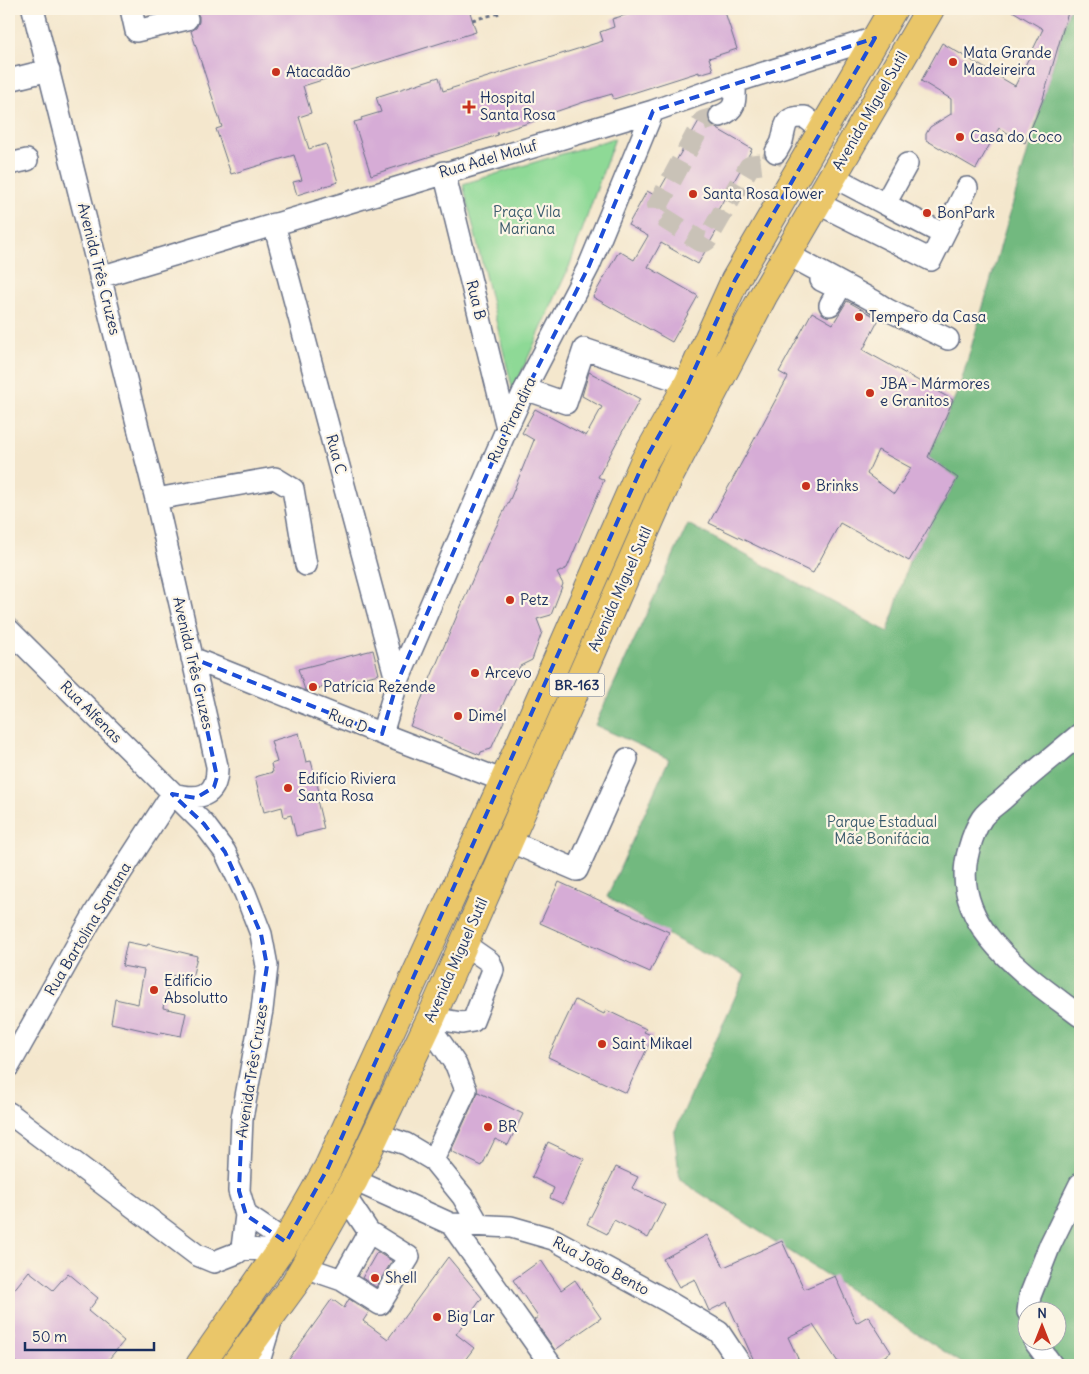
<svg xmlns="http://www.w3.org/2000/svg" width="1089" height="1374" font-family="Delius,sans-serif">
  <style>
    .green { fill: #8ed996; stroke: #54847a }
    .forest { fill: #72b97f; stroke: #46746e; fill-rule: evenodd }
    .building { fill: #d6acd6; fill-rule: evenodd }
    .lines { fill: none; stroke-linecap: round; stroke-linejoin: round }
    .minor-tunnel { stroke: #c9c2b7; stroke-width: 21; stroke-dasharray: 21 11; stroke-linecap: butt }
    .minor-casing { stroke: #676f85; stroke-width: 24 }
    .highway-casing { stroke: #676f85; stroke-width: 30 }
    .path { stroke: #676f85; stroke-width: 3; stroke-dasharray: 4 4; stroke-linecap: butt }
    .minor { stroke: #fff; stroke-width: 21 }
    .highway { stroke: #eac669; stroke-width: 28 }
    .marked { fill: none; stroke: #1d4ed8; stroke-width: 4; stroke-dasharray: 10 6; stroke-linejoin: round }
    .poi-dot { fill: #c8321e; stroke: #fcf5e5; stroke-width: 2 }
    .labels { text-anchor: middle; stroke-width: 4.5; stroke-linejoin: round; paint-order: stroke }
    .shield { fill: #fcf5e5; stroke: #5e6a86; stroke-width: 1 }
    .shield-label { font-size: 14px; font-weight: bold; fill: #1b2f5e }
    .poi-label { font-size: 15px; fill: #1b2f5e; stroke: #fcf5e5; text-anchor: start }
    .street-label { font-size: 15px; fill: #1b2f5e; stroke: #fcf5e5 }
    .park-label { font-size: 15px; fill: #385a6c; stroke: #fcf5e5 }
  </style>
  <rect width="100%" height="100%" fill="#fcf5e5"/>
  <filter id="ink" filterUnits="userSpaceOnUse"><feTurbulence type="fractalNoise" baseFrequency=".02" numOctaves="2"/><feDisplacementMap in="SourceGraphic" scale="10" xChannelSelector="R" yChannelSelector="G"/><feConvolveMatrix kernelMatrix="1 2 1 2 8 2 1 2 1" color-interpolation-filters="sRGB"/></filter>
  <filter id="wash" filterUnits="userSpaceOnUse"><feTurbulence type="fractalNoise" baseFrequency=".0096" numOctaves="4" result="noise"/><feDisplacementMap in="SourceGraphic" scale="20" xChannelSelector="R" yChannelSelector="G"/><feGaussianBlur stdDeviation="1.12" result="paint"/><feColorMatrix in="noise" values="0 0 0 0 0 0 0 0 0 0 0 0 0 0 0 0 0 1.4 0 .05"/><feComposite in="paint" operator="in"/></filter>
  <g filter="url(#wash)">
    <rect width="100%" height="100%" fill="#f4e7cd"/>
    <path class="green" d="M 615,138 L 569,267 L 513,391 L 463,184 Z"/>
    <path class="forest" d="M 1069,9 L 1080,9 L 1080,1365 L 965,1365 L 680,1180 L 674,1133 L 745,975 L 676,939 L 607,897 L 669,759 L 595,725 L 688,524 L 888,632 L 909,561 L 958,478 L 928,457 L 960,386 ZM 1026,1312 L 1056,1312 L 1056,1342 L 1026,1342 Z"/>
    <g id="blocks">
      <path class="building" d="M 194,9 L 469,9 L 476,32 L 303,86 L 311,113 L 299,117 L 309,149 L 326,144 L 338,182 L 297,195 L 293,182 L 302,180 L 294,155 L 231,174 L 216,129 L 222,127 L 191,31 L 196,28 L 199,22 L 199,16 Z
        M 645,9 L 724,9 L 737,49 L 709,58 L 713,70 L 699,74 L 699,72 L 614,99 L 612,94 L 584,102 L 549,114 L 550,116 L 497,133 L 498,135 L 371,175 L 354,122 L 362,120 L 361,118 L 381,112 L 376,97 L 439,77 L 443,91 L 603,41 L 600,32 L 614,27 L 612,19 Z
        M 1009,9 L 1069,9 L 1042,102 L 1025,143 L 999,128 L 976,169 L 926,140 L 926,134 L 930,127 L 951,114 L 951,99 L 921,81 L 942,43 L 1015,86 L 1043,29 Z
        M 700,119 L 752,149 L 709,226 L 717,230 L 698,264 L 661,243 L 648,267 L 698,296 L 672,342 L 593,297 L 619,251 L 634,260 L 648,236 L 628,225 L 647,191 L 656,196 Z
        M 847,301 L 879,319 L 863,350 L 953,400 L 928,457 L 958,478 L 909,561 L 840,523 L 813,573 L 709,523 L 788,377 L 779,372 L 812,312 L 833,324 ZM 878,450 L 911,468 L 894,494 L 867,474 Z
        M 589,372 L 640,399 L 598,477 L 604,480 L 567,568 L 557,573 L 563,584 L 551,615 L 537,619 L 542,632 L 532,660 L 520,666 L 500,711 L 504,721 L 491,749 L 481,752 L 480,755 L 410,726 L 488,543 L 511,497 L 534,440 L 522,433 L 535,409 L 586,436 L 602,407 L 582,396 Z
        M 373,650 L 379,674 L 308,691 L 305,690 L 298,669 Z
        M 299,733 L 306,762 L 311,761 L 321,799 L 317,800 L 324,829 L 296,836 L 291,815 L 284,817 L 282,807 L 264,812 L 255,777 L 273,772 L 271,764 L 277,762 L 271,741 Z
        M 559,882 L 669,932 L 650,972 L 540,923 Z
        M 127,942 L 147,946 L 148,944 L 197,956 L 192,979 L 170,975 L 163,1008 L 186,1013 L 181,1036 L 161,1032 L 160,1034 L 111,1023 L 115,999 L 138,1004 L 144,970 L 122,966 Z
        M 575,1000 L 604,1014 L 606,1010 L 646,1029 L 644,1032 L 653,1036 L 626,1093 L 548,1057 Z
        M 478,1092 L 523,1114 L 508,1145 L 495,1139 L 482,1166 L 451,1151 Z
        M 548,1142 L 584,1159 L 563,1204 L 550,1198 L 554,1188 L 532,1177 Z
        M 616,1167 L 638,1177 L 632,1188 L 665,1205 L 648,1238 L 614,1220 L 607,1234 L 587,1224 Z
        M 707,1235 L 724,1267 L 782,1241 L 804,1289 L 835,1276 L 856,1323 L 868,1316 L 891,1352 L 871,1365 L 840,1365 L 813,1325 L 788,1337 L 801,1365 L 756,1365 L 727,1302 L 709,1311 L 695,1279 L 679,1287 L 663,1259 Z
        M 377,1252 L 392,1261 L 376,1287 L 362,1278 Z
        M 448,1257 L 482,1298 L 456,1334 L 474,1348 L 461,1365 L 285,1365 L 332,1299 L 344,1308 L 349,1299 L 369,1312 L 363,1321 L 388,1339 Z
        M 541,1260 L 561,1290 L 575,1280 L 601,1318 L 555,1350 L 534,1320 L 538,1317 L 513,1280 Z
        M 29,1271 L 53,1290 L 68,1273 L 98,1298 L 88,1311 L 124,1341 L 104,1365 L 19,1365 L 9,1357 L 9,1338 L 15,1331 L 9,1326 L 9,1296 Z"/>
    </g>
  </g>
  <g filter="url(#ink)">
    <use href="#blocks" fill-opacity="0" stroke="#676f85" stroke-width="1"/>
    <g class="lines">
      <path class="minor-tunnel" d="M 720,116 L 703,121 L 657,207 L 657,212 L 659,215 L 700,241 L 704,242 L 707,240 L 749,167 L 753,165 L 770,163 L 776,152"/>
      <g class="minor-casing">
        <path id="minor" d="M 33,9 L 156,499 L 217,766 C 218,799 198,800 172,794
          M 131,9 L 136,31 L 187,19
          M 9,80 L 49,70
          M 720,116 C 738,109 735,99 735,82
          M 776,152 C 778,149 781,144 782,141 C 786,125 784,116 805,117 L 815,125 L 820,132
          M 9,164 L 27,160
          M 444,172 L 507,428
          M 832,176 L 885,204 L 907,164
          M 817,203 L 931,260 L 967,188
          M 885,204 L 943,234
          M 274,224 L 397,683
          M 787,254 L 874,301 L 888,310 L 948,339
          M 100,277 L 653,111 L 735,82 L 875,38
          M 821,280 L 839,289 L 830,305
          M 525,389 L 566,403 L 584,349 L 688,384
          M 156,499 L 275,478 L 293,489 L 306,565
          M 9,630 L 204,824 L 225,852 L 245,893 L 261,934 L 267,966 L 262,1010 L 242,1118 L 239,1191 L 246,1215 L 286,1242
          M 192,658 L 382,734 L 504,781
          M 382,734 L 397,683 L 507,428 L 525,389 L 589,266 L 653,111
          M 1080,734 C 1054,756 1027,777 1002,800 C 996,805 987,811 982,818 C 976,827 972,838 969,849 C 946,926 1029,977 1080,1016
          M 509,841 L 577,870 L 627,759
          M 431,1018 L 462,1023 L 473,1021 L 493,970 L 490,962 L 464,944
          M 428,1024 L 456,1065 L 466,1090 L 433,1160
          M 9,1066 L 96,911 L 172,794
          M 9,1113 L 197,1255 L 214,1262 L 237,1253 L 242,1248 L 246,1215
          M 376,1134 L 406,1144 L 433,1160 L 463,1197 L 479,1225
          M 354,1180 L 451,1224 L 511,1227 L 553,1239 L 667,1301 L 719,1332 L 741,1365
          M 451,1224 L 551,1365
          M 242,1248 L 278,1252
          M 304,1267 L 342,1280 L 369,1232 L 345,1196
          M 342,1280 L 380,1304 L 409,1257 L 369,1232
          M 1028,1312 L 1030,1296 L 1050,1245 L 1080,1184
          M 1035,1342 L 1052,1365
          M 258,1365 L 270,1325"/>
      </g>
      <g class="highway-casing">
        <path id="highway" d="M 200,1365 L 286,1242 L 328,1168 L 504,781 L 644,462 L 688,384 L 735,280 L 893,9
          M 235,1365 L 295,1283 L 354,1180 L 431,1018 L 669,477 L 763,296 L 930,9"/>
      </g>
      <path class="path" d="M 472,20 L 500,13 L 499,9"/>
      <use href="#minor" class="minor"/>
      <use href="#highway" class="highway"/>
    </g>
  </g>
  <path class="marked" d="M 875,38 L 735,280 L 688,384 L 644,462 L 328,1168 L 286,1242 L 246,1215 L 239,1191 L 242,1118 L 267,966 L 261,934 L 225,852 L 204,824 L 172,794 L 196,798 L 214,787 L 217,777 L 192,658 L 382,734 L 397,683 L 507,428 L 589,266 L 653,111 Z"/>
  <g class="poi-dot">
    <circle cx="953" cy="62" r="5"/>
    <circle cx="276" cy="72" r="5"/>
    <path d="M466.5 99.5h5v5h5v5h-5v5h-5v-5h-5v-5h5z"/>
    <circle cx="960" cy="137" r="5"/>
    <circle cx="693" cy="194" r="5"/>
    <circle cx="927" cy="213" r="5"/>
    <circle cx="859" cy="317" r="5"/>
    <circle cx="870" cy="393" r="5"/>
    <circle cx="806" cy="486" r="5"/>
    <circle cx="510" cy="600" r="5"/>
    <circle cx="475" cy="673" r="5"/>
    <circle cx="313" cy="687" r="5"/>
    <circle cx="458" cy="716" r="5"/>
    <circle cx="288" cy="788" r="5"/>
    <circle cx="154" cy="990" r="5"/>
    <circle cx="602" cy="1044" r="5"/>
    <circle cx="488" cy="1127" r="5"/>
    <circle cx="375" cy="1278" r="5"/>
    <circle cx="437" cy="1317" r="5"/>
  </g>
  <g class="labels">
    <rect class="shield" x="549.5" y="673.5" width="55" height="23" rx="4"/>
    <g class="shield-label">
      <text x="577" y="690">BR-163</text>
    </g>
    <g class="poi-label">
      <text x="963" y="58">Mata Grande<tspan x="963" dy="17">Madeireira</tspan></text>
      <text x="286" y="77">Atacadão</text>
      <text x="480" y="103">Hospital<tspan x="480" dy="17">Santa Rosa</tspan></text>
      <text x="970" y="142">Casa do Coco</text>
      <text x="703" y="199">Santa Rosa Tower</text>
      <text x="937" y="218">BonPark</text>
      <text x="869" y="322">Tempero da Casa</text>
      <text x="880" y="389">JBA - Mármores<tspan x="880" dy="17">e Granitos</tspan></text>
      <text x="816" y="491">Brinks</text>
      <text x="520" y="605">Petz</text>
      <text x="485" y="678">Arcevo</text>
      <text x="323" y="692">Patrícia Rezende</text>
      <text x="468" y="721">Dimel</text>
      <text x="298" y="784">Edifício Riviera<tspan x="298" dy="17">Santa Rosa</tspan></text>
      <text x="164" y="986">Edifício<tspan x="164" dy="17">Absolutto</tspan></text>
      <text x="612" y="1049">Saint Mikael</text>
      <text x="498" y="1132">BR</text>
      <text x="385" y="1283">Shell</text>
      <text x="447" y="1322">Big Lar</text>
    </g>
    <g class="street-label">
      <text transform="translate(870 111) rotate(-60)" y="5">Avenida Miguel Sutil</text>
      <text transform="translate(488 159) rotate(-16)" y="5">Rua Adel Maluf</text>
      <text transform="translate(99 269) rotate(76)" y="5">Avenida Três Cruzes</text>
      <text transform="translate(476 300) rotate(76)" y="5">Rua B</text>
      <text transform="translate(512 420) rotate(-65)" y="5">Rua Pirandira</text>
      <text transform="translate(336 454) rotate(75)" y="5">Rua C</text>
      <text transform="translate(620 589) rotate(-66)" y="5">Avenida Miguel Sutil</text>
      <text transform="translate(193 663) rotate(77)" y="5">Avenida Três Cruzes</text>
      <text transform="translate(91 712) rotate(45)" y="5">Rua Alfenas</text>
      <text transform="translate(348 721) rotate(22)" y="5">Rua D</text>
      <text transform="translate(88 929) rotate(-59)" y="5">Rua Bartolina Santana</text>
      <text transform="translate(456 960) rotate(-66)" y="5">Avenida Miguel Sutil</text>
      <text transform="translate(252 1071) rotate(-81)" y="5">Avenida Três Cruzes</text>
      <text transform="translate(601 1266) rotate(28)" y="5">Rua João Bento</text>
    </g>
    <g class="park-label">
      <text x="527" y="217">Praça Vila<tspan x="527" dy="17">Mariana</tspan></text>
      <text x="882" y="827">Parque Estadual<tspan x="882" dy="17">Mãe Bonifácia</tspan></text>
    </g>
  </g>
  <rect width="1089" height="1374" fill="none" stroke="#fcf5e5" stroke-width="30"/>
  <g transform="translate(1042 1326)"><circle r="24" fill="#fcf5e5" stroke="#a2a6af"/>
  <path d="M0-4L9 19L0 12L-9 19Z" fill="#c8321e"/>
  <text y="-8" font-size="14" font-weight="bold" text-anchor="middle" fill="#1b2f5e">N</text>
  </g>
  <path d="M25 1342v8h129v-8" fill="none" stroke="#1b2f5e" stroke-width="2.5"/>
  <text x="32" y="1342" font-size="15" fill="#1b2f5e" stroke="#fcf5e5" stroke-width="4" paint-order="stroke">50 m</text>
</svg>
